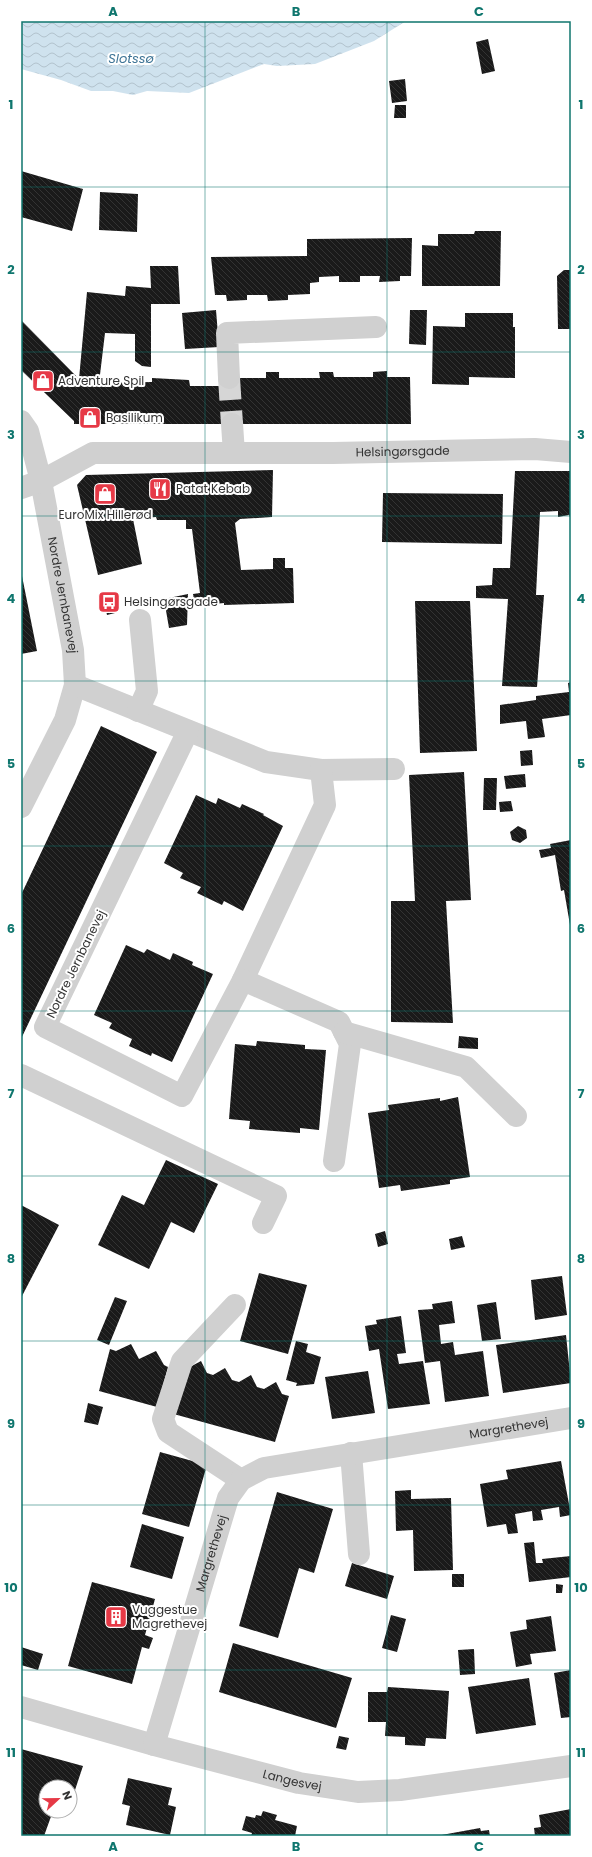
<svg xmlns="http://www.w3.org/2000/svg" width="592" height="1857" font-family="Poppins,sans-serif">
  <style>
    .water { fill: url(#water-waves) }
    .building { fill: url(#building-back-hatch) }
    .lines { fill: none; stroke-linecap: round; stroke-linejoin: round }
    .minor-tunnel { stroke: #d6d6d6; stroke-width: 22; stroke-dasharray: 22 11; stroke-linecap: butt }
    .minor { stroke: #d0d0d0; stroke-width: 22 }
    .grid { fill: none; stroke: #0f766e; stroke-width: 1; stroke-opacity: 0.55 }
    .labels { text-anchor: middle; stroke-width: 4; stroke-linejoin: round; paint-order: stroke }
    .poi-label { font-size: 12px; fill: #333; stroke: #fff; text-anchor: start }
    .street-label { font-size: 12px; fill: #333; stroke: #fff }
    .water-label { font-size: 13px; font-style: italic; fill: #3f7597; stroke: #fff }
    .neatline { fill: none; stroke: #0f766e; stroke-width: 1.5 }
    .grid-label { font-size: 13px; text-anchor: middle; font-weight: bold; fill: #0f766e }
  </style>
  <defs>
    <pattern id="water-waves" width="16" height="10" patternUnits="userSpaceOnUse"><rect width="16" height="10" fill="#cfe2ee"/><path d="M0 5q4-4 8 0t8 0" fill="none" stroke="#b2c2cd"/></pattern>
    <pattern id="building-back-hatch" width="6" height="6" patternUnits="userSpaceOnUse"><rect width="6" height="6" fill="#1a1a1a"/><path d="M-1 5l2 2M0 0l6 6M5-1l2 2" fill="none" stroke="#333"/></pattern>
  </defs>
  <rect width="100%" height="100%" fill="#fff"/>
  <path class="water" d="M 21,21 L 406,21 L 374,41 L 315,64 L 277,66 L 264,64 L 189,93 L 147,91 L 133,95 L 113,91 L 91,91 L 61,80 L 21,69 Z"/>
  <path class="building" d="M 488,39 L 495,71 L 482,74 L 476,42 Z
    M 405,79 L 407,101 L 392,103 L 389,81 Z
    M 395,105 L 406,105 L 406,118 L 394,118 Z
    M 21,171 L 83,189 L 72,231 L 21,217 Z
    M 100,192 L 138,194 L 137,232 L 99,230 Z
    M 475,231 L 501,231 L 500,286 L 422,286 L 422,245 L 438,246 L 438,234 L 474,234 Z
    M 412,238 L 411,276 L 400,276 L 400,281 L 379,282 L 380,276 L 360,276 L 360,282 L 339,282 L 339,276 L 319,277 L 319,282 L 310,283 L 310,294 L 288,295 L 288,300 L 268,301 L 267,295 L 247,295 L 247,300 L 227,301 L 226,295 L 215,295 L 211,257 L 307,256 L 307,239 Z
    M 150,266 L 178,266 L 180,304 L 151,304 L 151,367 L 142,366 L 135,361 L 135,334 L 105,333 L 99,383 L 152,382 L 152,378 L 189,380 L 190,386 L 223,386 L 222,378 L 266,378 L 266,372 L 279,372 L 279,378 L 320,378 L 319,372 L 333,372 L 334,377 L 373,377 L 373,372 L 387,371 L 387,377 L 410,377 L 411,424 L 74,424 L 74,421 L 21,370 L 21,320 L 79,379 L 87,292 L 125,296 L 126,286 L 151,288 Z
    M 564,270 L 571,270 L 571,329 L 558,329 L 557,276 Z
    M 216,310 L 219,347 L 185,349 L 182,313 Z
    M 410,310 L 427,310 L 426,345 L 409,344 Z
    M 465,313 L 513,313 L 513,327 L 515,327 L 515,378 L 469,377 L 469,385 L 432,384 L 433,326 L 465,327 Z
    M 273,470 L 272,517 L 240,519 L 235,523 L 241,570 L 273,569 L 273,558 L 285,558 L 285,568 L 293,568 L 294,603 L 224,605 L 224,603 L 195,606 L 193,594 L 200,593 L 192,529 L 186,529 L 186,520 L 157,520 L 156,517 L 133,519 L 142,564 L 98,575 L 77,485 L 86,475 Z
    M 515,471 L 571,471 L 571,519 L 569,515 L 558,517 L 558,511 L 540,512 L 536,595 L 544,595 L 537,687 L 502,686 L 508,599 L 476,598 L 476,586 L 492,585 L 493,568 L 510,568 Z
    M 383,493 L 503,494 L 502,544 L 382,542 Z
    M 22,576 L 37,651 L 21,654 L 21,577 Z
    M 188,594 L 187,625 L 169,628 L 164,599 Z
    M 111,595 L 115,613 L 107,615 L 103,597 Z
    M 415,601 L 470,601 L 477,751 L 420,753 Z
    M 571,682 L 571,715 L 542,719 L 545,737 L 528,739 L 526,721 L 500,724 L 500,705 L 536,700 L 536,696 L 569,692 L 568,683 Z
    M 101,726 L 157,752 L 21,1039 L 21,895 Z
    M 532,750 L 533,765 L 521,766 L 520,751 Z
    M 464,772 L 471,900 L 446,901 L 453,1023 L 391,1022 L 391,901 L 415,901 L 409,775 Z
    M 525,774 L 526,787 L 506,789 L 504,776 Z
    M 484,778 L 497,778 L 496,810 L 483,810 Z
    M 196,795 L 216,804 L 218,798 L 240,808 L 242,804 L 264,814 L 263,815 L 283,826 L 243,911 L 224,901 L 222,905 L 197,893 L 201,887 L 180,878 L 183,873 L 164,863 Z
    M 511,801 L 513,811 L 500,812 L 499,802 Z
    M 518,826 L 526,830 L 527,838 L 520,843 L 512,840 L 510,832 Z
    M 571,840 L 571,925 L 570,925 L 564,890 L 561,891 L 555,855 L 541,858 L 539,850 L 551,848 L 550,844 Z
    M 126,945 L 144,953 L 147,949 L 170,960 L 173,953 L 193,962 L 192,965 L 213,974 L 172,1062 L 152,1053 L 151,1056 L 129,1046 L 132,1039 L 109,1028 L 112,1023 L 94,1015 Z
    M 459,1036 L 478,1038 L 478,1049 L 458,1048 Z
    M 257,1041 L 305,1045 L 305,1049 L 326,1050 L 319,1130 L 300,1128 L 300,1133 L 249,1129 L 250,1121 L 229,1119 L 235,1044 L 256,1046 Z
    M 458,1097 L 470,1177 L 450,1180 L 450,1184 L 401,1191 L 400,1185 L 379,1188 L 368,1113 L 389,1110 L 388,1105 L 440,1098 L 440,1101 Z
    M 166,1160 L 218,1184 L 194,1233 L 171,1222 L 149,1269 L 98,1245 L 122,1195 L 144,1205 Z
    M 21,1205 L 59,1225 L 21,1298 Z
    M 385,1231 L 388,1244 L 378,1247 L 375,1234 Z
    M 462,1236 L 465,1247 L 451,1250 L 449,1239 Z
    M 259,1273 L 307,1285 L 288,1354 L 240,1341 Z
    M 562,1276 L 567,1315 L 535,1320 L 531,1280 Z
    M 115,1297 L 127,1301 L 109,1345 L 97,1340 Z
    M 452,1301 L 455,1323 L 439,1325 L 441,1344 L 453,1342 L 455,1355 L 483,1351 L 489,1396 L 445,1402 L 440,1361 L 425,1363 L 418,1310 L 433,1309 L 432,1304 Z
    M 496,1302 L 501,1339 L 482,1341 L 477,1305 Z
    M 401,1316 L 406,1353 L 397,1354 L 399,1364 L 423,1361 L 430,1404 L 388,1409 L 379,1349 L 369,1351 L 365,1326 L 377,1324 L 376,1320 Z
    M 566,1335 L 571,1383 L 503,1393 L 496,1345 Z
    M 296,1341 L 308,1344 L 306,1352 L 321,1357 L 314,1384 L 296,1386 L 297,1383 L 286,1380 Z
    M 131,1344 L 139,1359 L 156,1351 L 164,1365 L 168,1367 L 157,1407 L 99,1391 L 110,1349 L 116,1351 Z
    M 201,1361 L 207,1373 L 213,1375 L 225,1368 L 232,1380 L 239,1382 L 251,1375 L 257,1387 L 264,1389 L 276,1382 L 282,1394 L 289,1396 L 275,1442 L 170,1413 L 188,1368 Z
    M 368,1371 L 375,1413 L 332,1419 L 325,1377 Z
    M 88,1403 L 103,1407 L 98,1425 L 84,1422 Z
    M 160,1452 L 207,1465 L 189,1527 L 142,1514 Z
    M 561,1461 L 571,1515 L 560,1517 L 559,1507 L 541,1510 L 543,1520 L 533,1521 L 532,1511 L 515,1514 L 518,1533 L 508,1534 L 506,1524 L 487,1527 L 480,1484 L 508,1479 L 506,1470 Z
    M 411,1490 L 411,1499 L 451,1498 L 453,1570 L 414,1571 L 413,1530 L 396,1531 L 395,1491 Z
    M 277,1492 L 333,1509 L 314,1573 L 299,1568 L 278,1638 L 239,1626 Z
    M 142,1524 L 184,1537 L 172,1579 L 130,1567 Z
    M 534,1542 L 536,1563 L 543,1563 L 542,1559 L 571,1556 L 571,1577 L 529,1582 L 524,1543 Z
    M 352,1563 L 394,1576 L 387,1599 L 345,1586 Z
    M 452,1574 L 464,1574 L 464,1587 L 452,1587 Z
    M 92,1582 L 155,1599 L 145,1635 L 153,1638 L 149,1649 L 142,1647 L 132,1684 L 68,1666 Z
    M 556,1584 L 563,1585 L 562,1593 L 556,1593 Z
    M 391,1615 L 406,1619 L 397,1652 L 382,1648 Z
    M 551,1616 L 556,1651 L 530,1654 L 532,1664 L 516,1667 L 510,1632 L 527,1629 L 526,1620 Z
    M 233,1643 L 352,1678 L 336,1728 L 219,1692 Z
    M 21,1647 L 43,1654 L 38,1670 L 21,1665 Z
    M 474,1649 L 475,1674 L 460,1675 L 458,1650 Z
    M 571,1670 L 571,1717 L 561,1718 L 554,1673 Z
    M 529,1678 L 536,1725 L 476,1734 L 468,1687 Z
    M 388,1687 L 449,1691 L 446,1739 L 426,1738 L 425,1746 L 405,1745 L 405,1737 L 385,1736 L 386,1722 L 368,1722 L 368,1692 L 387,1692 Z
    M 339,1736 L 349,1738 L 346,1750 L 336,1748 Z
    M 21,1749 L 83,1766 L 70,1805 L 70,1787 L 46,1787 L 46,1811 L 53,1811 L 44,1836 L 21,1836 Z
    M 128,1778 L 172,1788 L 168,1805 L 176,1807 L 170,1835 L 126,1825 L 130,1806 L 122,1804 Z
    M 571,1809 L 571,1836 L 535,1836 L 534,1828 L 541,1827 L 539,1815 Z
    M 263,1811 L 277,1815 L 275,1820 L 297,1826 L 295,1836 L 251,1836 L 252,1833 L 242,1830 L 246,1816 L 255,1818 L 256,1815 L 261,1816 Z
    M 480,1828 L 481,1831 L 489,1830 L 490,1836 L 436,1836 Z"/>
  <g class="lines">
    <path class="minor-tunnel" d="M 229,378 L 232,424"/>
    <g class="minor">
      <path d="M 229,378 L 227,333 L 376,327"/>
      <path id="s1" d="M 21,421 L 28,431 L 41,481 L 73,650 L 75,685 L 65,720 L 21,807"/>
      <path d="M 232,424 L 234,453"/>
      <path id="s2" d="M 21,488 L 41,481 L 93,453 L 333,453 L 535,449 L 571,452"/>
      <path d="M 75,685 L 266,762 L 321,770 L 394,769"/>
      <path d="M 138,711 L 147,691 L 140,620"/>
      <path d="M 188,731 L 45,1027 L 182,1096 L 243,980 L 325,805 L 321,770"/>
      <path d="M 243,980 L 339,1022 L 350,1044 L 334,1161"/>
      <path d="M 344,1032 L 466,1067 L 516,1116"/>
      <path d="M 21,1075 L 276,1196 L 263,1223"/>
      <path d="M 235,1305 L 182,1361 L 163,1419 L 168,1432 L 241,1480"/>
      <path d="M 351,1453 L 359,1554"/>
      <path id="s3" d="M 21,1707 L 154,1745 L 299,1783 L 358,1792 L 400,1790 L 571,1766"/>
      <path id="s4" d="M 154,1745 L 228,1498 L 241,1480 L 264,1468 L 571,1418"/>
    </g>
  </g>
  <path class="grid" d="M 205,21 L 205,1836M 387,21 L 387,1836M 21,187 L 571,187M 21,352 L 571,352M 21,516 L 571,516M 21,681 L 571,681M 21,846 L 571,846M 21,1011 L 571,1011M 21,1176 L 571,1176M 21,1341 L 571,1341M 21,1505 L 571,1505M 21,1670 L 571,1670"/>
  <defs>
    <g id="shop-square" transform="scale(1.15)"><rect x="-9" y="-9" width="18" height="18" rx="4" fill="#e63946" stroke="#fff"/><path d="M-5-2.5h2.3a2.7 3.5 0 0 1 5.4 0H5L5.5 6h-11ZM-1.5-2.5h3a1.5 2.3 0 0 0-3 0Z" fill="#fff"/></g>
    <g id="restaurant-square" transform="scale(1.15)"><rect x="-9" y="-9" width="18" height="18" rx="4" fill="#e63946" stroke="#fff"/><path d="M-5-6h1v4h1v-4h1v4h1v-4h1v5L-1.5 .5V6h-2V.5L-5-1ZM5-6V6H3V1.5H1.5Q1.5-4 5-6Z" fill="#fff"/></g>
    <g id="bus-square" transform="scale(1.15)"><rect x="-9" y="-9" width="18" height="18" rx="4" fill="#e63946" stroke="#fff"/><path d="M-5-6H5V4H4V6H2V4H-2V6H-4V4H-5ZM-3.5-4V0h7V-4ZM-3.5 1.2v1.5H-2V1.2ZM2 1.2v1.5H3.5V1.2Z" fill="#fff"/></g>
    <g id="building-square" transform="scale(1.15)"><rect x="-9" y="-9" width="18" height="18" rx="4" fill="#e63946" stroke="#fff"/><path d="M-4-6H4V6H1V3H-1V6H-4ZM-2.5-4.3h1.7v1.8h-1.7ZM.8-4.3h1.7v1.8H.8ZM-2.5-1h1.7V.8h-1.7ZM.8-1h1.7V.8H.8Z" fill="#fff"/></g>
  </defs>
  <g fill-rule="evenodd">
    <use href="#shop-square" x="43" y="381"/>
    <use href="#shop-square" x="90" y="418"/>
    <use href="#restaurant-square" x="160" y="489"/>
    <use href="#shop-square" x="105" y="494"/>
    <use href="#bus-square" x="109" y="602"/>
    <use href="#building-square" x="116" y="1617"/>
  </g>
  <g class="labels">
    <g class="poi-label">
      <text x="58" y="385">Adventure Spil</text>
      <text x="106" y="422">Basilikum</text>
      <text x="176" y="493">Patat Kebab</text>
      <text x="105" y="519" text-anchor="middle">EuroMix Hillerød</text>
      <text x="124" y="606">Helsingørsgade</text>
      <text x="132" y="1614">Vuggestue<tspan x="132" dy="14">Magrethevej</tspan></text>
    </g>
    <g class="street-label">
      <text dy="4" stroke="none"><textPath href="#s2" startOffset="390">Helsingørsgade</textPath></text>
      <text dy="4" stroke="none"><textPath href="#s1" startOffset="180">Nordre Jernbanevej</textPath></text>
      <text transform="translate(76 964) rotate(-64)" y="4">Nordre Jernbanevej</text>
      <text dy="4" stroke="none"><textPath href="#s4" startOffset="554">Margrethevej</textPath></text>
      <text dy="4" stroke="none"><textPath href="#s4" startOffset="200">Margrethevej</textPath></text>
      <text dy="4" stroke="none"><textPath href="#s3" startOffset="281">Langesvej</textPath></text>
    </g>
    <g class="water-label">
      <text x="131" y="63">Slotssø</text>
    </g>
  </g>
  <rect width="592" height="1857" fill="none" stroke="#ffffff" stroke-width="44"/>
  <g transform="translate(58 1799) rotate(68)"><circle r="19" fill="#ffffff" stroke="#adadad"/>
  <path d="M0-3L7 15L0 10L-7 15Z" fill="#e63946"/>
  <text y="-6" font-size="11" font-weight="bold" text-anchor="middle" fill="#333333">N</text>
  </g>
  <rect x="22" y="22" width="548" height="1813" class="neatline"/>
  <g class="grid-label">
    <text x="113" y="16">A</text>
    <text x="296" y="16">B</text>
    <text x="479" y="16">C</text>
    <text x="11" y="109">1</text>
    <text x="581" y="109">1</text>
    <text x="11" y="274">2</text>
    <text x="581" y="274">2</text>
    <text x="11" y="439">3</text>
    <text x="581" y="439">3</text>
    <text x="11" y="603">4</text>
    <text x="581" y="603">4</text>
    <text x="11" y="768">5</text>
    <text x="581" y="768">5</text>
    <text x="11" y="933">6</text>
    <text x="581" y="933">6</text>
    <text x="11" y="1098">7</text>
    <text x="581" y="1098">7</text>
    <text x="11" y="1263">8</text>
    <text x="581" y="1263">8</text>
    <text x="11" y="1428">9</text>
    <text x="581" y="1428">9</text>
    <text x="11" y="1592">10</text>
    <text x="581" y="1592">10</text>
    <text x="11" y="1757">11</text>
    <text x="581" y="1757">11</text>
    <text x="113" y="1851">A</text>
    <text x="296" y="1851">B</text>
    <text x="479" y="1851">C</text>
  </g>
</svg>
